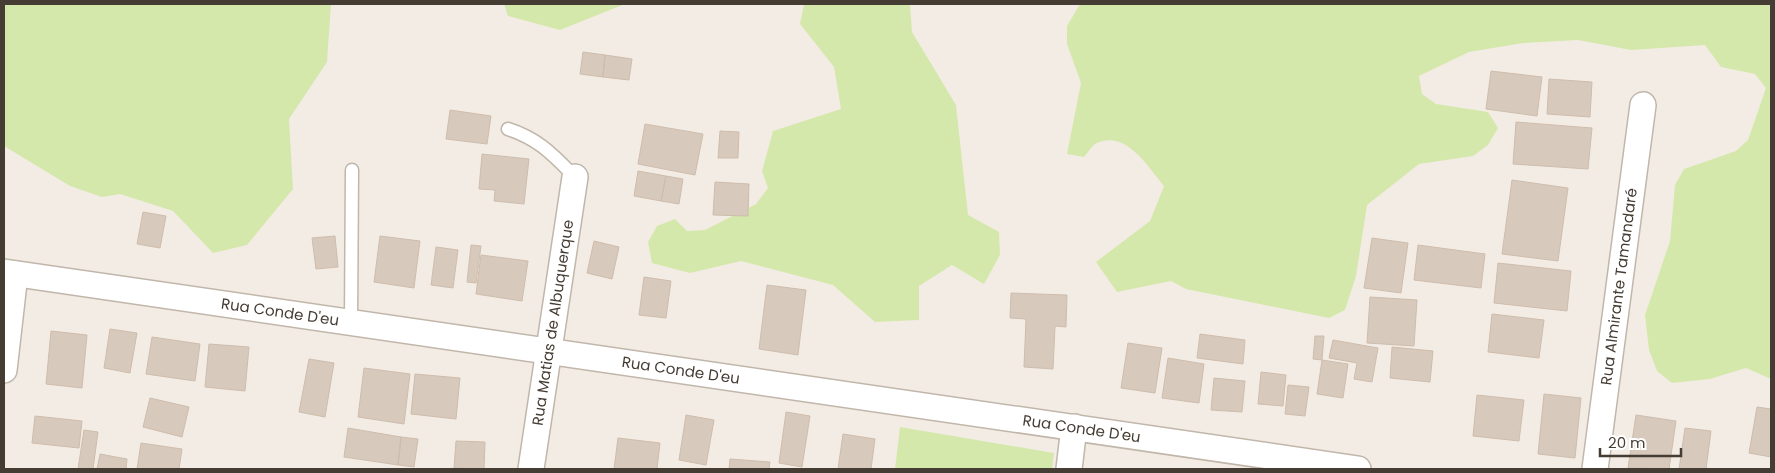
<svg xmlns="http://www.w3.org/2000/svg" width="1775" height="473" font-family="Poppins,sans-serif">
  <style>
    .green { fill: #d5e8ab }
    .building { fill: #d7c9bc; stroke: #cfbdac }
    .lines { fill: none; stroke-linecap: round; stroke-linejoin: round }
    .service-casing { stroke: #c1b6aa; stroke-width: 15 }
    .minor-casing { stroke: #c1b6aa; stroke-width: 28 }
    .service { stroke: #fff; stroke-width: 12 }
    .minor { stroke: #fff; stroke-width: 25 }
    .labels { text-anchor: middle; stroke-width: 4; stroke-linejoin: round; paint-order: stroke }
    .street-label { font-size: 15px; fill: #453c34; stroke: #fff }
  </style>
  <rect width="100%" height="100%" fill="#f3ece4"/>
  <path class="green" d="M 4,4 L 331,4 L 327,62 L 289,119 L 293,189 L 247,245 L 213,253 L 173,211 L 120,194 L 102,197 L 70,186 L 4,146 Z
    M 504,4 L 625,4 L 560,30 L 508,16 Z
    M 804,4 L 910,4 L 912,32 L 956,105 L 968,215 L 999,232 L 1000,255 L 984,284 L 952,265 L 919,286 L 919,320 L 875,322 L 833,285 L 741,261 L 690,273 L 652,263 L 648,242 L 657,226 L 675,219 L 687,231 L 705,230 L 756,204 L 768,188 L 762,171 L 773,131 L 841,109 L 834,67 L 800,24 Z
    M 1080,4 L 1771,4 L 1771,379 L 1746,368 L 1710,379 L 1672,383 L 1657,371 L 1649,350 L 1645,315 L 1670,241 L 1675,185 L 1684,169 L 1736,151 L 1748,140 L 1766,88 L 1755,74 L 1721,67 L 1705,45 L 1631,50 L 1578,40 L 1523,43 L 1469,52 L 1419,76 L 1422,94 L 1436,104 L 1488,112 L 1498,128 L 1488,145 L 1473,156 L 1419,164 L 1367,205 L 1356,276 L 1345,310 L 1329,318 L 1186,289 L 1171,281 L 1117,292 L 1096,262 L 1150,221 L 1164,186 C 1148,167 1126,130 1097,143 C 1092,145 1088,153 1084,157 L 1067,154 L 1081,83 L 1067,44 L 1067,26 Z
    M 900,427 L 1054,453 L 1052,469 L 895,469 Z"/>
  <path class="building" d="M 583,52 L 605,55 L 603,77 L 580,74 Z
    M 605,55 L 632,59 L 629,80 L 603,77 Z
    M 1491,71 L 1542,77 L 1537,116 L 1486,109 Z
    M 1549,79 L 1592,82 L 1590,117 L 1547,114 Z
    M 450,110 L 491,116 L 487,144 L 446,139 Z
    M 1516,122 L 1592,128 L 1588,169 L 1513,164 Z
    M 645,124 L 703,134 L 695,175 L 638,164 Z
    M 720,131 L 739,132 L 738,158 L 718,158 Z
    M 482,154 L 529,159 L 524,204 L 494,201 L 495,190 L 479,189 Z
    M 638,171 L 666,176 L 661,201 L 634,196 Z
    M 666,176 L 683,179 L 679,204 L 661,201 Z
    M 1512,180 L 1568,188 L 1558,261 L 1502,254 Z
    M 715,182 L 749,184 L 748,216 L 713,215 Z
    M 143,212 L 166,216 L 160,248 L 137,244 Z
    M 335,236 L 338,267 L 316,269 L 312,238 Z
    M 380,236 L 420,241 L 414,288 L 374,282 Z
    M 1372,238 L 1408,243 L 1401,293 L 1364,288 Z
    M 594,241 L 619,247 L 612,279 L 587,273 Z
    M 471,245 L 481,246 L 476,283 L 467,282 Z
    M 1418,245 L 1485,254 L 1481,288 L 1414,280 Z
    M 436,247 L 458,250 L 453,288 L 431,285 Z
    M 481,255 L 528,261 L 522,301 L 476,294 Z
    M 1498,263 L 1571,271 L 1567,311 L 1494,303 Z
    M 644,277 L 671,281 L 666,318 L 639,315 Z
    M 767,285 L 806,290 L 798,355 L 759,349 Z
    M 1011,293 L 1067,295 L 1066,327 L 1055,326 L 1053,369 L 1024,367 L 1026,319 L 1010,318 Z
    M 1370,297 L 1417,300 L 1414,346 L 1367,343 Z
    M 1492,314 L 1544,320 L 1539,358 L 1488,352 Z
    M 110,329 L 137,333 L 130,373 L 104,368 Z
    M 51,331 L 87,335 L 82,388 L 46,384 Z
    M 1200,334 L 1245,340 L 1243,364 L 1197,358 Z
    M 1315,336 L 1324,336 L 1322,360 L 1313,359 Z
    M 152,337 L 200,344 L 195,381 L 146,374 Z
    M 1333,340 L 1378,348 L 1372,382 L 1354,379 L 1357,363 L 1329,358 Z
    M 1128,343 L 1162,348 L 1155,393 L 1121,388 Z
    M 209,344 L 249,347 L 245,391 L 205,387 Z
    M 1392,347 L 1433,351 L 1430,382 L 1390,378 Z
    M 1168,358 L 1204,364 L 1199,403 L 1162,398 Z
    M 309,359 L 334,363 L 325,417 L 299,412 Z
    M 1322,360 L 1348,364 L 1343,398 L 1317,394 Z
    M 364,368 L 410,374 L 404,424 L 358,417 Z
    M 1261,372 L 1286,375 L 1283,406 L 1258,404 Z
    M 415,374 L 460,378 L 456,419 L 411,414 Z
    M 1214,378 L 1245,381 L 1242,412 L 1211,410 Z
    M 1288,385 L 1309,387 L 1305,416 L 1285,414 Z
    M 1544,394 L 1581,398 L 1575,458 L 1538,454 Z
    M 1477,395 L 1524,400 L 1519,441 L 1473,436 Z
    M 150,398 L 189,407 L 182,437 L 143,427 Z
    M 1757,407 L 1771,409 L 1771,457 L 1749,453 Z
    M 786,412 L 810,416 L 802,467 L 779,463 Z
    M 686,415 L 714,420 L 706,465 L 679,460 Z
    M 1636,415 L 1676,421 L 1669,469 L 1628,468 Z
    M 35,416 L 82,421 L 79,448 L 32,443 Z
    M 348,428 L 401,437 L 398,465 L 344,457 Z
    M 1685,428 L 1711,431 L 1706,469 L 1679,469 Z
    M 84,430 L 98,432 L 93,469 L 78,469 Z
    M 843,434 L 875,439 L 871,469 L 838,469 Z
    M 401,437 L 418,439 L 414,467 L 398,465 Z
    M 618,438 L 660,443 L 657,469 L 614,469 Z
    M 456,441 L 485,442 L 484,469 L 454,468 Z
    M 141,443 L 182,449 L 179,469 L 137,469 Z
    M 100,454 L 127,459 L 126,469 L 97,469 Z
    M 730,459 L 770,462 L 769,469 L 729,469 Z"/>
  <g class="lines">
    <g class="service-casing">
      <path id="service" d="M 508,129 C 539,139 553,155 575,177
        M 351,322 L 352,170"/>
    </g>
    <g class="minor-casing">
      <g id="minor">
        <path id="s1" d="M 4,272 L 1358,469"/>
        <path d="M 4,370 L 15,274"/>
        <path id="s2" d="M 531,469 L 575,177"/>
        <path d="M 1069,469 L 1074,427"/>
        <path id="s3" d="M 1595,469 L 1643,105"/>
      </g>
    </g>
    <use href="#service" class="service"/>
    <use href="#minor" class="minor"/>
  </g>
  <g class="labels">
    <g class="street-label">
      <text dy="5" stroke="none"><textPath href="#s3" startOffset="184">Rua Almirante Tamandaré</textPath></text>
      <text dy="5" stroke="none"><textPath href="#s1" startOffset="279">Rua Conde D'eu</textPath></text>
      <text dy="5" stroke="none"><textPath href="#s2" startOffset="148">Rua Matias de Albuquerque</textPath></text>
      <text dy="5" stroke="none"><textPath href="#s1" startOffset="684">Rua Conde D'eu</textPath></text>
      <text dy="5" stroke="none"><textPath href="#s1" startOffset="1089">Rua Conde D'eu</textPath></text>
    </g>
  </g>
  <rect width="1775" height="473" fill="none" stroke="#453c34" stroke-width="10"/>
  <path d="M1600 448v8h81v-8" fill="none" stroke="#453c34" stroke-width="2.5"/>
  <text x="1608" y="448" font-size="15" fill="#453c34" stroke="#ffffff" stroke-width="4" paint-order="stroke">20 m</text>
</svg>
